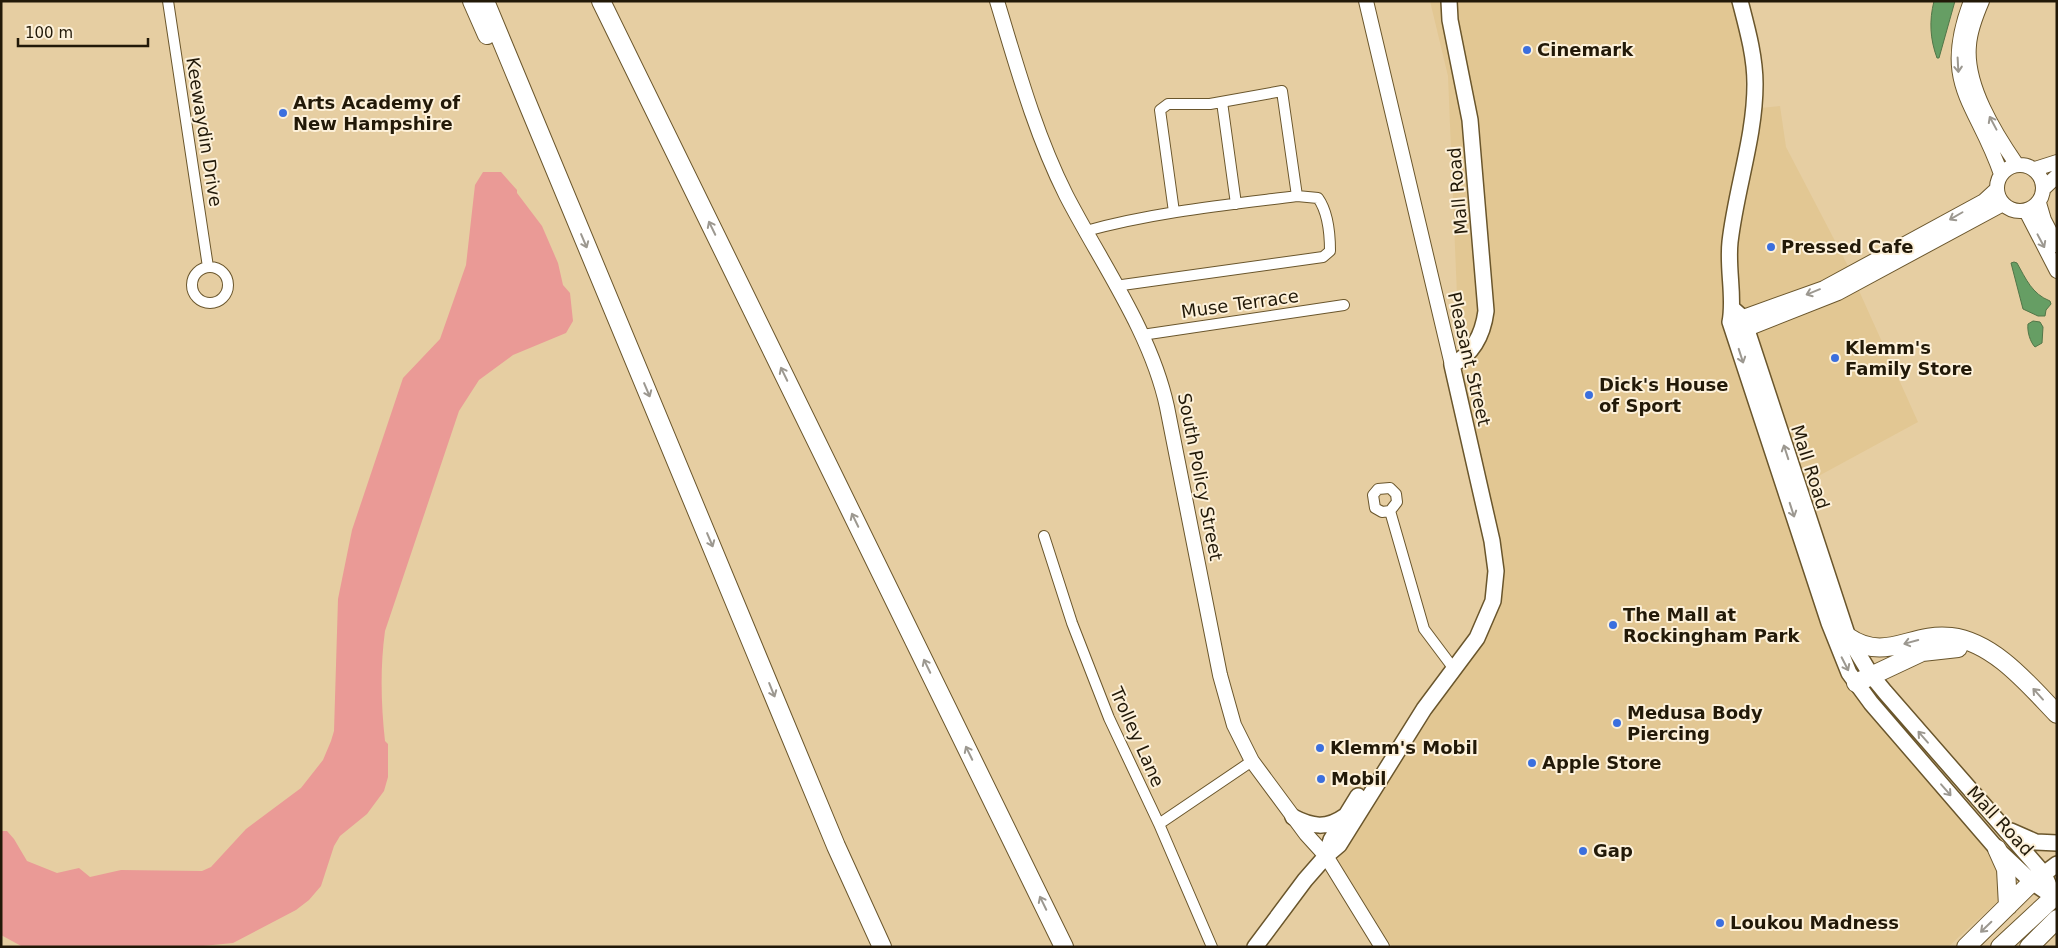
<svg xmlns="http://www.w3.org/2000/svg" width="2058" height="948" font-family="'DejaVu Sans',sans-serif">
  <style>
    .built { fill: #e2c793 }
    .green { fill: #ea9a96 }
    .water { fill: #669e64; stroke: #527648 }
    .lines { fill: none; stroke-linecap: round; stroke-linejoin: round }
    .street-casing { stroke: #6a562c; stroke-width: 12 }
    .secondary-casing { stroke: #6a562c; stroke-width: 16 }
    .primary-casing { stroke: #6a562c; stroke-width: 18 }
    .highway-casing { stroke: #6a562c; stroke-width: 20 }
    .street { stroke: #fff; stroke-width: 10 }
    .secondary { stroke: #fff; stroke-width: 14 }
    .primary { stroke: #fff; stroke-width: 15 }
    .highway { stroke: #fff; stroke-width: 18 }
    .oneway { stroke: #9c9890 }
    .poi-dot { fill: #3b6fde; stroke: #fdf1da; stroke-width: 2 }
    .labels { text-anchor: middle; stroke-width: 4; stroke-linejoin: round; paint-order: stroke }
    .poi-label { font-size: 18px; font-weight: bold; fill: #221908; stroke: #fdf1da; text-anchor: start }
    .street-label { font-size: 18px; fill: #221908; stroke: #fdf1da }
  </style>
  <rect width="100%" height="100%" fill="#e6cea2"/>
  <path class="built" d="M 1430,1 L 1733,1 L 1746,52 L 1744,123 L 1724,231 L 1722,308 L 1838,669 L 1852,692 L 1976,833 L 1997,868 L 2003,884 L 1999,900 L 1948,947 L 1392,947 L 1337,859 L 1489,627 L 1500,592 L 1503,555 L 1460,369 L 1448,76 Z
    M 1780,106 L 1786,147 L 1847,264 L 1918,422 L 1802,485 L 1737,295 L 1736,230 L 1761,108 Z"/>
  <path class="green" d="M 483,172 L 501,172 L 517,190 L 517,193 L 542,226 L 558,263 L 563,285 L 570,293 L 573,321 L 566,333 L 513,355 L 479,380 L 459,411 L 385,631 C 380,668 381,704 385,741 L 388,744 L 388,777 L 384,791 L 367,814 L 340,836 L 334,846 L 321,886 L 309,900 L 296,910 L 233,943 L 193,947 L 23,947 L 1,935 L 1,831 L 7,831 L 14,839 L 27,861 L 57,873 L 79,868 L 90,877 L 121,870 L 202,871 L 211,867 L 246,829 L 301,788 L 323,760 L 331,741 L 334,731 L 338,599 L 352,530 L 403,378 L 440,339 L 466,265 L 475,185 Z"/>
  <path class="water" d="M 1934,1 L 1955,1 L 1939,58 L 1937,58 C 1930,39 1929,21 1934,1 Z
    M 2014,262 L 2017,263 C 2026,279 2032,294 2050,301 L 2051,304 L 2046,310 L 2045,316 L 2038,316 L 2023,309 L 2011,263 Z
    M 2033,321 L 2040,322 L 2043,327 L 2042,343 L 2035,347 C 2030,342 2027,331 2028,324 Z"/>
  <g class="lines">
    <g class="street-casing">
      <path id="street" d="M 168,1 L 208,267
        M 1222,102 L 1236,204
        M 1086,231 C 1155,212 1226,205 1297,196 L 1282,91 L 1210,104 L 1168,104 L 1160,110 L 1174,212
        M192 285a18 18 0 1 1 36 0a18 18 0 1 1-36 0Z
        M 1115,286 L 1323,257 L 1330,251 C 1330,233 1328,212 1318,198 L 1297,196
        M 1142,335 L 1344,305
        M 1390,511 L 1382,512 L 1375,508 L 1373,495 L 1378,489 L 1390,488 L 1396,494 L 1397,502 L 1390,511 L 1424,629 L 1454,669
        M 1044,536 L 1072,623 L 1109,718 L 1159,824 L 1212,947
        M 1159,824 L 1252,761"/>
    </g>
    <g class="secondary-casing">
      <path id="secondary" d="M 997,1 C 1017,67 1035,133 1066,195 C 1101,263 1151,332 1167,407 L 1220,675 L 1234,725 L 1252,761 L 1306,834 L 1326,856 L 1382,947
        M 1366,1 L 1452,365
        M 1971,1 C 1939,85 1976,101 2001,174
        M 1982,1 C 1976,15 1970,30 1969,45 C 1965,85 1995,133 2017,165
        M1997 188a23 23 0 1 1 46 0a23 23 0 1 1-46 0Z
        M 2035,169 L 2057,162
        M 2044,188 L 2057,176
        M 2039,203 L 2044,220 L 2057,245
        M 2026,211 L 2057,271
        M 1732,321 L 1824,288 L 1984,201 L 1997,189
        M 1737,333 L 1838,293 L 2003,204"/>
    </g>
    <g class="primary-casing">
      <path id="primary" d="M 1740,1 C 1747,28 1755,56 1755,84 C 1755,137 1736,189 1730,242 C 1727,269 1735,298 1730,322 L 1829,623 L 1849,673 L 1871,703 L 1997,849 L 2032,882 L 2054,897
        M 1733,309 L 1742,317 L 1747,330 L 1848,637 L 1871,675 L 1885,692 L 2044,874 L 2054,897
        M 1293,817 C 1312,827 1327,829 1345,816
        M 2011,831 L 2036,842 L 2057,843
        M 1328,849 L 1331,840 L 1358,796
        M 2037,879 L 2057,864
        M 1255,947 L 1305,880 L 1326,856 L 1339,845 L 1424,709 L 1477,638 L 1493,601 L 1496,571 L 1492,541 L 1452,365 C 1473,354 1483,334 1486,311 L 1470,120 L 1450,20 L 1449,1"/>
    </g>
    <g class="highway-casing">
      <path id="highway" d="M 472,1 L 487,35
        M 485,1 L 836,846 L 882,947
        M 601,1 L 1064,947
        M 1848,637 C 1886,663 1911,632 1951,637 C 1994,642 2029,685 2057,714
        M 1856,683 L 1922,652 L 1958,648
        M 1997,849 L 2006,869 L 2008,906
        M 1966,947 L 2032,882
        M 2000,947 L 2054,897
        M 2029,947 L 2057,919"/>
    </g>
    <use href="#street" class="street"/>
    <use href="#secondary" class="secondary"/>
    <use href="#primary" class="primary"/>
    <use href="#highway" class="highway"/>
  </g>
  <defs><path id="oneway-shaft" d="M-6 0H5M1.5-3L5.5 0L1.5 3" fill="none" stroke-width="1.6" stroke-linecap="round" stroke-linejoin="round" transform="scale(1.25)"/></defs>
  <g class="oneway">
    <use href="#oneway-shaft" transform="translate(1958 65) rotate(87)"/>
    <use href="#oneway-shaft" transform="translate(1993 123) rotate(-118)"/>
    <use href="#oneway-shaft" transform="translate(1956 216) rotate(150)"/>
    <use href="#oneway-shaft" transform="translate(712 228) rotate(-116)"/>
    <use href="#oneway-shaft" transform="translate(584 241) rotate(67)"/>
    <use href="#oneway-shaft" transform="translate(2041 241) rotate(62)"/>
    <use href="#oneway-shaft" transform="translate(1813 292) rotate(158)"/>
    <use href="#oneway-shaft" transform="translate(1741 356) rotate(72)"/>
    <use href="#oneway-shaft" transform="translate(784 374) rotate(-116)"/>
    <use href="#oneway-shaft" transform="translate(647 390) rotate(67)"/>
    <use href="#oneway-shaft" transform="translate(1786 452) rotate(-108)"/>
    <use href="#oneway-shaft" transform="translate(1792 510) rotate(72)"/>
    <use href="#oneway-shaft" transform="translate(855 520) rotate(-116)"/>
    <use href="#oneway-shaft" transform="translate(710 540) rotate(67)"/>
    <use href="#oneway-shaft" transform="translate(1911 642) rotate(165)"/>
    <use href="#oneway-shaft" transform="translate(1845 664) rotate(63)"/>
    <use href="#oneway-shaft" transform="translate(927 666) rotate(-116)"/>
    <use href="#oneway-shaft" transform="translate(772 690) rotate(68)"/>
    <use href="#oneway-shaft" transform="translate(2038 694) rotate(-132)"/>
    <use href="#oneway-shaft" transform="translate(1923 737) rotate(-131)"/>
    <use href="#oneway-shaft" transform="translate(969 753) rotate(-116)"/>
    <use href="#oneway-shaft" transform="translate(1946 790) rotate(49)"/>
    <use href="#oneway-shaft" transform="translate(1043 903) rotate(-116)"/>
    <use href="#oneway-shaft" transform="translate(1986 927) rotate(136)"/>
  </g>
  <g class="poi-dot">
    <circle cx="1527" cy="50" r="5"/>
    <circle cx="283" cy="113" r="5"/>
    <circle cx="1771" cy="247" r="5"/>
    <circle cx="1835" cy="358" r="5"/>
    <circle cx="1589" cy="395" r="5"/>
    <circle cx="1613" cy="625" r="5"/>
    <circle cx="1617" cy="723" r="5"/>
    <circle cx="1320" cy="748" r="5"/>
    <circle cx="1532" cy="763" r="5"/>
    <circle cx="1321" cy="779" r="5"/>
    <circle cx="1583" cy="851" r="5"/>
    <circle cx="1720" cy="923" r="5"/>
  </g>
  <g class="labels">
    <g class="poi-label">
      <text x="1537" y="56">Cinemark</text>
      <text x="293" y="109">Arts Academy of<tspan x="293" dy="21">New Hampshire</tspan></text>
      <text x="1781" y="253">Pressed Cafe</text>
      <text x="1845" y="354">Klemm's<tspan x="1845" dy="21">Family Store</tspan></text>
      <text x="1599" y="391">Dick's House<tspan x="1599" dy="21">of Sport</tspan></text>
      <text x="1623" y="621">The Mall at<tspan x="1623" dy="21">Rockingham Park</tspan></text>
      <text x="1627" y="719">Medusa Body<tspan x="1627" dy="21">Piercing</tspan></text>
      <text x="1330" y="754">Klemm's Mobil</text>
      <text x="1542" y="769">Apple Store</text>
      <text x="1331" y="785">Mobil</text>
      <text x="1593" y="857">Gap</text>
      <text x="1730" y="929">Loukou Madness</text>
    </g>
    <g class="street-label">
      <text transform="translate(204 132) rotate(81)" y="6">Keewaydin Drive</text>
      <text transform="translate(1458 191) rotate(-95)" y="6">Mall Road</text>
      <text transform="translate(1240 304) rotate(-8)" y="6">Muse Terrace</text>
      <text transform="translate(1469 359) rotate(77)" y="6">Pleasant Street</text>
      <text transform="translate(1810 467) rotate(72)" y="6">Mall Road</text>
      <text transform="translate(1200 477) rotate(79)" y="6">South Policy Street</text>
      <text transform="translate(1137 737) rotate(66)" y="6">Trolley Lane</text>
      <text transform="translate(2000 821) rotate(47)" y="6">Mall Road</text>
    </g>
  </g>
  <rect width="2058" height="948" fill="none" stroke="#221908" stroke-width="5"/>
  <path d="M18 38v8h130v-8" fill="none" stroke="#221908" stroke-width="2.5"/>
  <text x="25" y="38" font-size="15" fill="#221908" stroke="#fdf1da" stroke-width="4" paint-order="stroke">100 m</text>
</svg>
